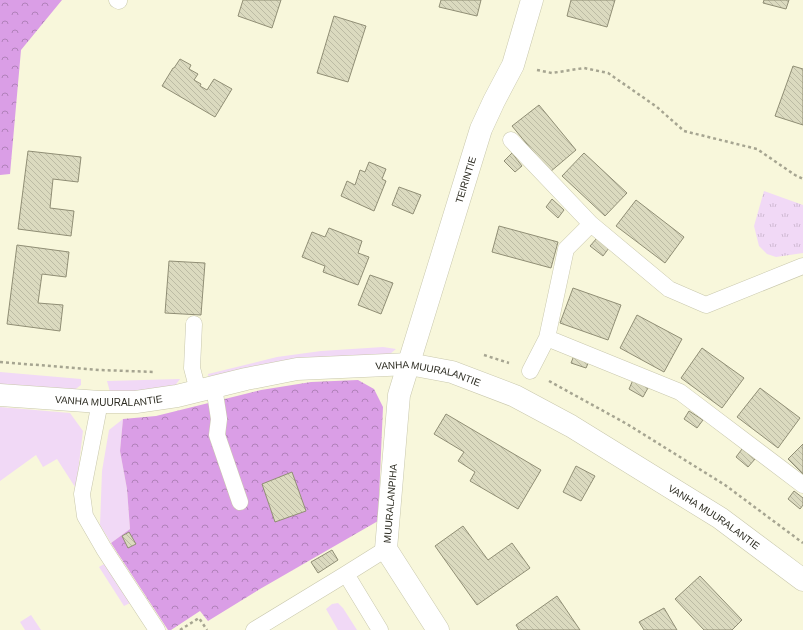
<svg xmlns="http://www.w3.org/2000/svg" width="803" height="630" font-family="Arial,sans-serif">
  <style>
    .green { fill: #f1d9f6 }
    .forest { fill: url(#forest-crowns) }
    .park { fill: url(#park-tufts) }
    .building { fill: url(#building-back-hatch); stroke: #908e75 }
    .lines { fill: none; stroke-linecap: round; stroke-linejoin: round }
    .lane-casing { stroke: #c9c8ad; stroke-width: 17 }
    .street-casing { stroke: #c9c8ad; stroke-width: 23 }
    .secondary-casing { stroke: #c9c8ad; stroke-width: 23 }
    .path { stroke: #a6a591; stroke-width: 2.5; stroke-dasharray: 3 3; stroke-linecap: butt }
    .lane { stroke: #fff; stroke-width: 16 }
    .street { stroke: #fff; stroke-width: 22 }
    .secondary { stroke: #fff; stroke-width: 22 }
    .labels { text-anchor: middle; stroke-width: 3; stroke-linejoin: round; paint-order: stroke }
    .street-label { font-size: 10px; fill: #2d2c22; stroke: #f8f7db }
  </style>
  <defs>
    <pattern id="forest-crowns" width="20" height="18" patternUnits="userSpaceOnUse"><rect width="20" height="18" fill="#da9ee6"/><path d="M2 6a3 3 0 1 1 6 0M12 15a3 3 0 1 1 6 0" fill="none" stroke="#b181ba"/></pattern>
    <pattern id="park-tufts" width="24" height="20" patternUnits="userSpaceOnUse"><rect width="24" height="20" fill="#f1d9f6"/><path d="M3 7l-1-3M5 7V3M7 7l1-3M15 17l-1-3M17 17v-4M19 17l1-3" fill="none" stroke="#cfbad3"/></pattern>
    <pattern id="building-back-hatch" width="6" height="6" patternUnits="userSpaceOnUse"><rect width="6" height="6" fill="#dbdabf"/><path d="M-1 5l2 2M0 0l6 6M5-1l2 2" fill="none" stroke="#bcbba4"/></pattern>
  </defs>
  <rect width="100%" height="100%" fill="#f8f7db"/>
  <path class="green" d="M 383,347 L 396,349 L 390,354 L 382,356 L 209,379 L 208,374 L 277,357 L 321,351 Z
    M 0,372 L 81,379 L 81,385 L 73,391 L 0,384 Z
    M 180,379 L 174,387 L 143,392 L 110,392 L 107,381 Z
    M 0,407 L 70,413 L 83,431 L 77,480 L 75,487 L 57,459 L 43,467 L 36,455 L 0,481 Z
    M 123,419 L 120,451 L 127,489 L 130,529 L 111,543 L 100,525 L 102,471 L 109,430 Z
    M 104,564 L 130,603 L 124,606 L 99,567 Z
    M 338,603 L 343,608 L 357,630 L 338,630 L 326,609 L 332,604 Z
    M 31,615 L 41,630 L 25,630 L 20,622 Z"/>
  <path class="forest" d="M 0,0 L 62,0 L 21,50 L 10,174 L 0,175 Z
    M 358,380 L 374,389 L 383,407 L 378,521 L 260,589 L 208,621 L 200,611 L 171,630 L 168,630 L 111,543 L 130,529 L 127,489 L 120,451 L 123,419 L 156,416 L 261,390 L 311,382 Z"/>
  <path class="park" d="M 764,191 L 803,205 L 803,253 L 776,257 L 767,254 L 759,246 L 754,226 Z"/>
  <path class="building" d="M 243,0 L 281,0 L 272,28 L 238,16 Z
    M 441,0 L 481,0 L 477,16 L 439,7 Z
    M 571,0 L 615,0 L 607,27 L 567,16 Z
    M 764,0 L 789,0 L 786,9 L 763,3 Z
    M 334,16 L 366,26 L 348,82 L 317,73 Z
    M 180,59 L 191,65 L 189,69 L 198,74 L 194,80 L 201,84 L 200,86 L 207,90 L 214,79 L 232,89 L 215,117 L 162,86 L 173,68 L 174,68 Z
    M 793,66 L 803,69 L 803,125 L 775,116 Z
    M 539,105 L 576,150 L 550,172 L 512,126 Z
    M 28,151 L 81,157 L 78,182 L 53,179 L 50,208 L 74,211 L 71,236 L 18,229 Z
    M 512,153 L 522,166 L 515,172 L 504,161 Z
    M 584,153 L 627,193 L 605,216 L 562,176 Z
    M 369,162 L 386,169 L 382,179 L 386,181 L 374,211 L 341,196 L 347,181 L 355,185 L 360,170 L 365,172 Z
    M 399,187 L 421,195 L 413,214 L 392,205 Z
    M 552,199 L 564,210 L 558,218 L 546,207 Z
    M 636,200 L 684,237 L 665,263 L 616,226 Z
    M 499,226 L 558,242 L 551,268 L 492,252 Z
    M 329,228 L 362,241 L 358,253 L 369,257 L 358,285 L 323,272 L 325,266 L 302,257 L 312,232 L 325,237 Z
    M 597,238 L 609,248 L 603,256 L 590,246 Z
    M 17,245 L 69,252 L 66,277 L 42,274 L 38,303 L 63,305 L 60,331 L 7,324 Z
    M 169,261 L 205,263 L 201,315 L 165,313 Z
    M 370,275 L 393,283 L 381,314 L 358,305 Z
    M 573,288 L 621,305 L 608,340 L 560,323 Z
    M 637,315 L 682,339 L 664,372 L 620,348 Z
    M 702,348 L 744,378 L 722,408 L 681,378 Z
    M 575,353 L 590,359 L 586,368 L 571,363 Z
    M 633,380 L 648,388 L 643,397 L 629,389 Z
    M 760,388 L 800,418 L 778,448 L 737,417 Z
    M 689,411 L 703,420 L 697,428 L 684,419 Z
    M 446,414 L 541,470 L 518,509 L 470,481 L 475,472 L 458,461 L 464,452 L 434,434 Z
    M 803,444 L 803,474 L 788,459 Z
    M 742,449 L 755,459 L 748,467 L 736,457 Z
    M 576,466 L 595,476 L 581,501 L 563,492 Z
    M 292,472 L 306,511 L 275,522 L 262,484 Z
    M 794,491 L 803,498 L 803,505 L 800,509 L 788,499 Z
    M 463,526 L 488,560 L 512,543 L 530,568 L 477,605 L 435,546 Z
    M 129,532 L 136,544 L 128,548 L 122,536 Z
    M 332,550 L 338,560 L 318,573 L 311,562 Z
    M 700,576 L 742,620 L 732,630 L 704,630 L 675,599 Z
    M 557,596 L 580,630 L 519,630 L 516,625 Z
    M 664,608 L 677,630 L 644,630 L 639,622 Z"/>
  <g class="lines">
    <g class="lane-casing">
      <path id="lane" d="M 117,0 L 119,1
        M 511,140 L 591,224 L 669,289 L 706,305 L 803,266
        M 194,324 L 192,368 L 198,391
        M 547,338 L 680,392 L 803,485
        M 530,371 L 547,338 L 566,249 L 591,224
        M 214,387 L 219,419 L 217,435 L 240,502
        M 100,402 L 82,494 L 85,516 L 104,549 L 157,630
        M 254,630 L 346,574
        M 380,630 L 346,574 L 386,549"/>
    </g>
    <g class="street-casing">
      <g id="street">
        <path id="s1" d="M 438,630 L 386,549 L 399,395 L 481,129 L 494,101 L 513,65 L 532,0"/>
      </g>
    </g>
    <g class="secondary-casing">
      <g id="secondary">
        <path id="s2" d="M 0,395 L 100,402 L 136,402 L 177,396 L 246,379 L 297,369 L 409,364 L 452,372 L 515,396 L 571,426 L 720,518 L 803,580"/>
      </g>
    </g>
    <path class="path" d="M 537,70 L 552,73 L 584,68 L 608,73 L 657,107 L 684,131 L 757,149 L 795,175 L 803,179
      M 484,355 L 509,363
      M 0,362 L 100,370 L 155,372
      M 549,381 L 627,424 L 725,485 L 803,543
      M 180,630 L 199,618 L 207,630"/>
    <use href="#lane" class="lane"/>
    <use href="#street" class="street"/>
    <use href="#secondary" class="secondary"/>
  </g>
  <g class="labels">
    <g class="street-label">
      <text dy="4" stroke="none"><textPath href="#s1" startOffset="476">TEIRINTIE</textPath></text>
      <text dy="4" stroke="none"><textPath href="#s2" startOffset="433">VANHA MUURALANTIE</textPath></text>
      <text dy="4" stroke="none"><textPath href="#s2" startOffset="109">VANHA MUURALANTIE</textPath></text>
      <text dy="4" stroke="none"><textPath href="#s1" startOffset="142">MUURALANPIHA</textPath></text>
      <text dy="4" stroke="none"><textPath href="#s2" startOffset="757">VANHA MUURALANTIE</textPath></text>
    </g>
  </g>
</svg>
